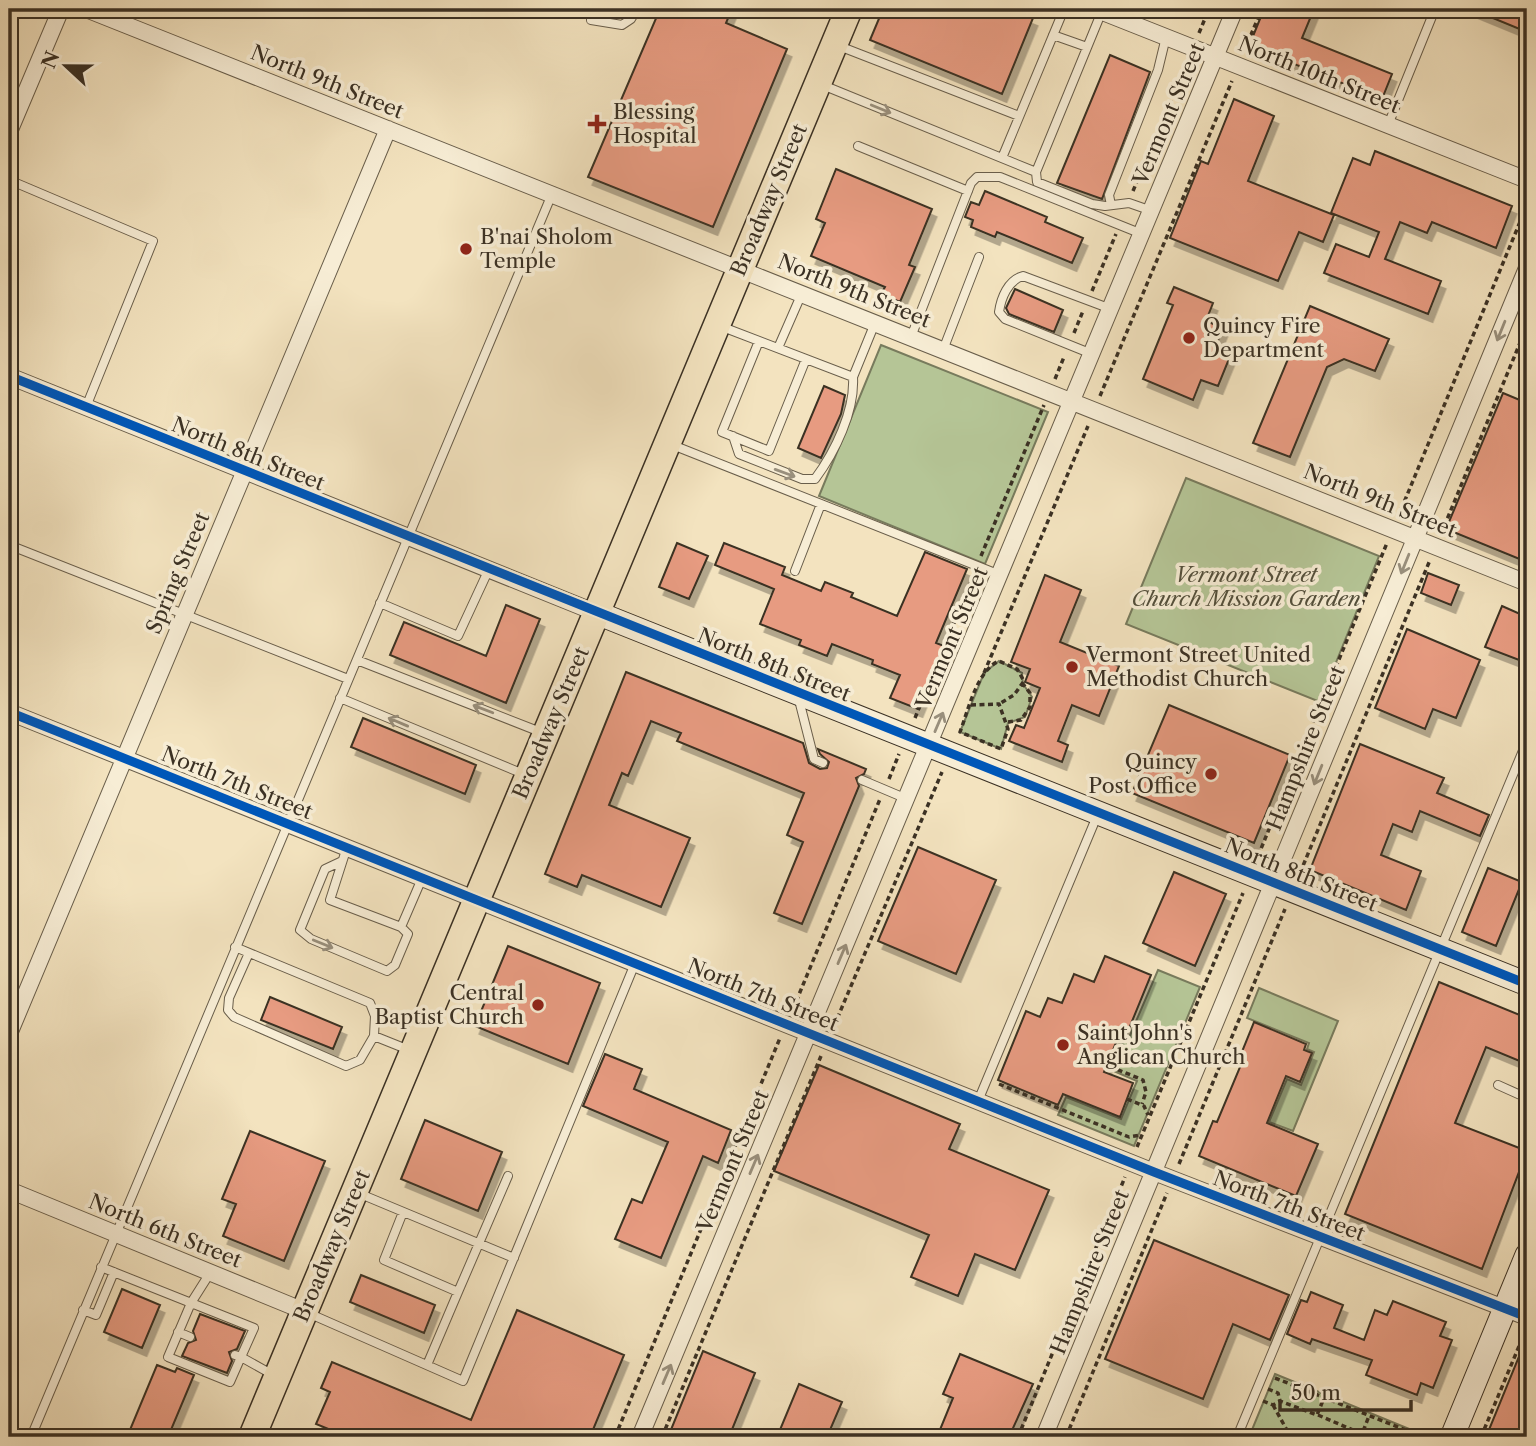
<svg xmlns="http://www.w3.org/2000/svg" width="1536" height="1446" font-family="'Libre Caslon Text',serif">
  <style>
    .green { fill: #b5c596; stroke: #787b5d; stroke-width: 2 }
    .building { fill: #e79b81; stroke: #3b3124; stroke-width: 2; filter: url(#shadow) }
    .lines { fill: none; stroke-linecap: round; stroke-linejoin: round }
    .lane-casing { stroke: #695e4b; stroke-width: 10 }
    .street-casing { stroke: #695e4b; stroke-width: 18 }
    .secondary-casing { stroke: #3b3124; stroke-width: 25 }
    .primary-casing { stroke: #3b3124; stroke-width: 29 }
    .path { stroke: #3b3124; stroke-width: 3.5; stroke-dasharray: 5 3.5; stroke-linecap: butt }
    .lane { stroke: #f7edd5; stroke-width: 8 }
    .street { stroke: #f7edd5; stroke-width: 16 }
    .secondary { stroke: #f7edd5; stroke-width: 23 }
    .primary { stroke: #f3e3bf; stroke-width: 26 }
    .cycleway-casing { stroke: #f7edd5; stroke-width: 13 }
    .cycleway { stroke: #0057b8; stroke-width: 9 }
    .oneway { stroke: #998f7c }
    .poi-dot { fill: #8f2418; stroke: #f7edd5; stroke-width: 2.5 }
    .labels { text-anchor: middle; stroke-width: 7; stroke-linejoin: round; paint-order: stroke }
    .street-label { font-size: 21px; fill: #3b3124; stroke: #f7edd5 }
    .poi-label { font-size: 21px; fill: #3b3124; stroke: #f7edd5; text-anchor: start }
    .park-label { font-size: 21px; font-style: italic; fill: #534f3b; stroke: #f7edd5 }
  </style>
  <defs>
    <filter id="shadow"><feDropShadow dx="4.5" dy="8" stdDeviation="0" flood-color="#0004"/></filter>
  </defs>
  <rect width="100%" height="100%" fill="#f3e3bf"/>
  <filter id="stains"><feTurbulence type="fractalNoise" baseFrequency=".00286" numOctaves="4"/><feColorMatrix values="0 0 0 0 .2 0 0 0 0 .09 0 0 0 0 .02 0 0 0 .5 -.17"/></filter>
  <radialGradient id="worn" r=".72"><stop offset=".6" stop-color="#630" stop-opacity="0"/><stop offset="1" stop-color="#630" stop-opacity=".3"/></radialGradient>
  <path class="green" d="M 881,345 L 1048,412 L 985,564 L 819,496 Z
    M 1186,478 L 1379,556 L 1320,702 L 1126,624 Z
    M 999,661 L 1022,673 L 1023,684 L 1032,697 L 1025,717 L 1008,723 L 1001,749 L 960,732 L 984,673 Z
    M 1158,970 L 1200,987 L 1134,1146 L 1058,1115 L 1066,1097 L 1121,1119 L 1137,1081 L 1109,1069 L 1122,1038 L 1128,1040 Z
    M 1259,988 L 1338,1021 L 1293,1131 L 1269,1122 L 1287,1079 L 1301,1085 L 1314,1052 L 1307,1049 L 1309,1043 L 1247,1018 Z
    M 1275,1374 L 1424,1435 L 1423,1437 L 1249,1437 Z"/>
  <path class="building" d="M 660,9 L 732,9 L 726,23 L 787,49 L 713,227 L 588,177 Z
    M 883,9 L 1010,9 L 1033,18 L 1002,94 L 870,40 Z
    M 1264,9 L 1314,9 L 1302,38 L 1392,74 L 1382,99 L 1249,46 Z
    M 1471,9 L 1527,9 L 1527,32 Z
    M 1110,55 L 1150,72 L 1102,199 L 1057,183 Z
    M 1234,99 L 1274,116 L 1248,181 L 1334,215 L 1323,242 L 1299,232 L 1278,281 L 1170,238 L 1201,161 L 1208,164 Z
    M 1375,151 L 1512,206 L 1496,248 L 1432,222 L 1427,233 L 1400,222 L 1385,259 L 1441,281 L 1428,314 L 1324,273 L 1336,244 L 1369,257 L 1379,232 L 1331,213 L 1353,158 L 1370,165 Z
    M 836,169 L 932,209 L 909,265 L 915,267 L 900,302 L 881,294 L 885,287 L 811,256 L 825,223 L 816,219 Z
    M 985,191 L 1047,217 L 1045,222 L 1083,238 L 1072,263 L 997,232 L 995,237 L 971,227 L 973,220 L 965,217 L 971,202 L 979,205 Z
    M 1174,287 L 1213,303 L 1206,321 L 1223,328 L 1215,348 L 1231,354 L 1218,386 L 1201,380 L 1193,400 L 1143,379 L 1173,305 L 1167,303 Z
    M 1015,289 L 1063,310 L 1054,332 L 1009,314 L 1006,308 Z
    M 1310,306 L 1389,339 L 1375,371 L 1344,359 L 1327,367 L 1290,457 L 1253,443 Z
    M 824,386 L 845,395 L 841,414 L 821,458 L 798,448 Z
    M 1503,393 L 1527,403 L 1527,562 L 1446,529 Z
    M 677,543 L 708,556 L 689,599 L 659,587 Z
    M 724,543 L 785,567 L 782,575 L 821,591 L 825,582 L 853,593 L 851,597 L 897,616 L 925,552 L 967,569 L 936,643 L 944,646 L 918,709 L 890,698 L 900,675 L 872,664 L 873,660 L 832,644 L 827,656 L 799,645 L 801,640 L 760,624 L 774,589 L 715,565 Z
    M 1428,573 L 1459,585 L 1451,605 L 1421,593 Z
    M 1045,575 L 1081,590 L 1060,642 L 1119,666 L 1099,716 L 1072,705 L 1058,741 L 1068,745 L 1062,762 L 1009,741 L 1016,725 L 1024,728 L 1040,688 L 1025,682 L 1030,669 L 1011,662 Z
    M 506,605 L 540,619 L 506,703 L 390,655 L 404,622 L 486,656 Z
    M 1502,606 L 1527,617 L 1527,663 L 1485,647 Z
    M 1407,629 L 1480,660 L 1456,718 L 1433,709 L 1425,729 L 1375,708 Z
    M 626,672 L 803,743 L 809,763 L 820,769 L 827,768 L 829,762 L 820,754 L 818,749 L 866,769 L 864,774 L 856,778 L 859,786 L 802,924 L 774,913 L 803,842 L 787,835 L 804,793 L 677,741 L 681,733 L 651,721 L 628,776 L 622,773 L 609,805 L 690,838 L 661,907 L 582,875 L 577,887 L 545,874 Z
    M 1169,705 L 1290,755 L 1254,843 L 1132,793 Z
    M 363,718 L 476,765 L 465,794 L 351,747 Z
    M 1360,744 L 1444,778 L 1437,793 L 1489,815 L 1480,836 L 1420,811 L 1412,832 L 1393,824 L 1381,855 L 1421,871 L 1406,910 L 1310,870 Z
    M 918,847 L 996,880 L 956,974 L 878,941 Z
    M 1488,868 L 1522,882 L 1496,946 L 1462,932 Z
    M 1174,872 L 1226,894 L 1195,966 L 1143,943 Z
    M 508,946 L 600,983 L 568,1064 L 475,1026 Z
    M 1105,956 L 1151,975 L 1126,1036 L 1120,1033 L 1104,1072 L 1133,1083 L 1120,1117 L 1063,1094 L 1058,1105 L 998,1080 L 1026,1011 L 1040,1017 L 1048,998 L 1062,1003 L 1074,974 L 1094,982 Z
    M 1439,982 L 1527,1018 L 1527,1064 L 1486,1047 L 1455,1123 L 1527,1151 L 1482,1269 L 1345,1214 Z
    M 270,997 L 342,1027 L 333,1049 L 261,1020 Z
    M 1254,1022 L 1306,1044 L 1304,1050 L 1312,1053 L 1300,1082 L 1286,1076 L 1267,1123 L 1318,1144 L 1296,1196 L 1199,1156 L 1213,1121 L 1217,1122 L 1243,1060 L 1239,1059 Z
    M 605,1054 L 642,1069 L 634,1089 L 731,1130 L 718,1163 L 703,1156 L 661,1258 L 615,1239 L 632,1199 L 642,1203 L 668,1142 L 583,1106 Z
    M 819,1065 L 960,1124 L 949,1149 L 1049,1190 L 1015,1270 L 975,1254 L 958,1296 L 911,1277 L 929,1235 L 774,1171 Z
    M 425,1120 L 502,1152 L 478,1211 L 401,1179 Z
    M 250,1131 L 325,1161 L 284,1261 L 223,1236 L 236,1204 L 222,1199 Z
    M 1154,1240 L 1289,1295 L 1270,1340 L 1233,1324 L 1203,1399 L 1105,1359 Z
    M 361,1275 L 435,1305 L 424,1333 L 350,1302 Z
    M 122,1289 L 160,1305 L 142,1348 L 104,1332 Z
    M 1311,1292 L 1343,1305 L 1334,1328 L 1364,1340 L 1375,1310 L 1387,1315 L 1393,1301 L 1446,1322 L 1440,1336 L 1452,1340 L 1433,1388 L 1421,1383 L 1417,1395 L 1366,1375 L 1372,1360 L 1312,1339 L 1310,1344 L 1287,1334 L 1301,1300 L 1307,1302 Z
    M 517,1310 L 624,1355 L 590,1437 L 439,1437 L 422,1430 L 420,1437 L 348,1437 L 316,1424 L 330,1392 L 321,1388 L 332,1362 L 471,1420 Z
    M 200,1314 L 245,1331 L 237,1349 L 229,1352 L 232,1361 L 227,1373 L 182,1356 L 188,1343 L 196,1340 L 193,1331 Z
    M 1527,1337 L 1527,1437 L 1486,1437 Z
    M 703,1351 L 755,1373 L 729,1437 L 668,1437 Z
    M 960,1354 L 1033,1384 L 1009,1437 L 937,1437 L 953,1398 L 943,1394 Z
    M 157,1365 L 175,1372 L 177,1368 L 194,1375 L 168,1437 L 127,1437 Z
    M 799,1384 L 842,1402 L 827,1437 L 777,1437 Z"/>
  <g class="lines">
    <g class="lane-casing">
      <path id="lane" d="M 591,20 L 622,25 L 631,19 L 637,9
        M 1053,35 L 1087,47
        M 839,46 L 1019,116
        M 820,84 L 1036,172 L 1102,11
        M 1388,125 L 1435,9
        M 858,146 L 968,191
        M 1002,158 L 1064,9
        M 1036,172 L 1037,182 L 1092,204 L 1105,206 L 1129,203 L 1152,211
        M 9,180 L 153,241 L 86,407
        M 1111,205 L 1109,195 L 1158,70 L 1166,37
        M 720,326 L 853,377 L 875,323
        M 911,337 L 971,183 L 977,177 L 1000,177 L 1142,234
        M 759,341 L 722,432 L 769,451 L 806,359
        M 778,348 L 802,293
        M 943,350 L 979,257
        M 1092,354 L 1005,319 L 999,312 C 1001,298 1008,280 1023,276 L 1111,309
        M 733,436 L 739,454 L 802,479 L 815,479 C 835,452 855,411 853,377
        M 670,444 L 1000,575
        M 9,545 L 348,679
        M 795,571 L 821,504
        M 380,603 L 458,636 L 489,569
        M 357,660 L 543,733
        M 798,696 L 814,759 L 823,763
        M 340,698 L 526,775
        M 862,780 L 907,799
        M 342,861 L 325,869 L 300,930 L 311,939 L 387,971 L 395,965 L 408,934 L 401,927 L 330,900 L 347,847
        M 401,927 L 423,876
        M 235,947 L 370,1003 L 375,1016 L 374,1036 L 409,1050
        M 249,953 L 229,998 L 228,1010 L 234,1017 L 346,1066 L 360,1060 L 374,1036
        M 1498,1085 L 1527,1098
        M 978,1101 L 1097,816
        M 358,1193 L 514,1258
        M 403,1212 L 384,1260 L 458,1292 L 508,1176
        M 101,1267 L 254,1328 L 241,1357 L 235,1355
        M 210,1273 L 191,1303 L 168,1357 L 230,1382 L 241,1357 L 275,1376
        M 83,1310 L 96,1315 L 114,1272
        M 308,1313 L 463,1381 L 636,961
        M 178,1332 L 190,1337
        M 427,1365 L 458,1292
        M 31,1437 L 552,194
        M 1237,1437 L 1527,741"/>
    </g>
    <g class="street-casing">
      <path id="street" d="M 86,9 L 1527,583
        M 1095,9 L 1527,180
        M 9,132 L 61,9
        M 9,376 L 597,613
        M 9,712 L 1154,1172 L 1527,1317
        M 9,1034 L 388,129
        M 9,1190 L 304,1311
        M 640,1437 L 1235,9
        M 1044,1437 L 1527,268"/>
    </g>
    <g class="secondary-casing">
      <path id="secondary" d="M 597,613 L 1527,984
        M 1452,1437 L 1527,1255"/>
    </g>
    <g class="primary-casing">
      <path id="primary" d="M 252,1437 L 849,9"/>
    </g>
    <path class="path" d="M 1199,33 L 1209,9
      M 1244,51 L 1262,9
      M 1133,191 L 1187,63
      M 1092,291 L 1116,234
      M 1074,333 L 1083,311
      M 1055,379 L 1064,357
      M 1100,396 L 1232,81
      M 1398,517 L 1527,205
      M 1441,534 L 1527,326
      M 981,556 L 1044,405
      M 984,673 L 1088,426
      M 971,705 L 999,704 L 1008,729 L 1001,749 L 960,732 C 968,711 977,670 999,661 L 1017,669 L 1024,681 L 1014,695 L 999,704
      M 915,718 L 973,577
      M 1008,722 L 1021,720 L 1030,707 L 1030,693 L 1023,684
      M 889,779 L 899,754
      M 1258,856 L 1387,543
      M 1300,873 L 1430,560
      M 793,1009 L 880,799
      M 834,1026 L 942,772
      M 1094,1060 L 1143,1080 L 1146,1092 L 1142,1104
      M 999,1084 L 1129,1137 L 1141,1135
      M 1127,1099 L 1144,1106 L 1148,1115
      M 1137,1147 L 1243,893
      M 1179,1164 L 1285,909
      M 1275,1378 L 1423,1437
      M 1268,1389 L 1278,1393 L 1280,1401 L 1317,1415 L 1324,1398
      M 1263,1401 L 1273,1405 L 1280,1401
      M 1273,1405 L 1288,1432 L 1300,1437
      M 1318,1415 L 1362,1434 L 1353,1437
      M 615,1437 L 780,1038
      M 662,1437 L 821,1056
      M 1018,1437 L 1125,1177
      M 1066,1437 L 1167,1193
      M 1366,1437 L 1362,1434 L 1369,1416
      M 1481,1437 L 1525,1332"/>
    <use href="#lane" class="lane"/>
    <use href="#street" class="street"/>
    <use href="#secondary" class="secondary"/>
    <use href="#primary" class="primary"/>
    <g class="cycleway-casing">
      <path id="cycleway" d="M 9,376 L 1527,984
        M 9,712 L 1154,1172 L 1527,1317"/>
    </g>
    <use href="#cycleway" class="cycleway"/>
  </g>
  <defs><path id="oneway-shaft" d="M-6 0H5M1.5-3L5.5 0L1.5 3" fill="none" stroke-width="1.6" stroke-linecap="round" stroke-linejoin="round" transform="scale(1.75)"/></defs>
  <g class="oneway">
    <use href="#oneway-shaft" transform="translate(881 109) rotate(22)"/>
    <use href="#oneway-shaft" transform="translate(1501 331) rotate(112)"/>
    <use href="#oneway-shaft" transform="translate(785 473) rotate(20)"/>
    <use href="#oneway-shaft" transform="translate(1405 564) rotate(112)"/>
    <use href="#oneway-shaft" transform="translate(483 709) rotate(-159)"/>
    <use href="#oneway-shaft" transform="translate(398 722) rotate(-157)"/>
    <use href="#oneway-shaft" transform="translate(939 722) rotate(-67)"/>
    <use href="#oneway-shaft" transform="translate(1318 775) rotate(112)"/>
    <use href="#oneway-shaft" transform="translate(323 944) rotate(22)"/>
    <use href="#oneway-shaft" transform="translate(842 954) rotate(-67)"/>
    <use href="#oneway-shaft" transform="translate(754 1164) rotate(-67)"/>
    <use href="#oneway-shaft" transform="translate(667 1374) rotate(-67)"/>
  </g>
  <g class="poi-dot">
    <path d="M593.5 113.5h7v7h7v7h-7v7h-7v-7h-7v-7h7z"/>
    <circle cx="466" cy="249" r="7"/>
    <circle cx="1189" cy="338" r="7"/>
    <circle cx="1072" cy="667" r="7"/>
    <circle cx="1211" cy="774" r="7"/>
    <circle cx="538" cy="1005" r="7"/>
    <circle cx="1063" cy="1045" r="7"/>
  </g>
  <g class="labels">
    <g class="street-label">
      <text transform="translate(1319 75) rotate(22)" y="7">North 10th Street</text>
      <text transform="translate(327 82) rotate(22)" y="7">North 9th Street</text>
      <text transform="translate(1169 114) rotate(-67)" y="7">Vermont Street</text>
      <text transform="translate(769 200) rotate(-67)" y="7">Broadway Street</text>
      <text transform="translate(854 291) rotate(22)" y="7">North 9th Street</text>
      <text transform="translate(248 454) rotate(22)" y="7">North 8th Street</text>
      <text transform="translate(1380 501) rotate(22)" y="7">North 9th Street</text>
      <text transform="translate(178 573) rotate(-67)" y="7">Spring Street</text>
      <text transform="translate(952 638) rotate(-67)" y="7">Vermont Street</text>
      <text transform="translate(774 665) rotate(22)" y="7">North 8th Street</text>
      <text transform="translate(551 723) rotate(-67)" y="7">Broadway Street</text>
      <text transform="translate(1306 748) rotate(-68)" y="7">Hampshire Street</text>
      <text transform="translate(237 783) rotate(22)" y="7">North 7th Street</text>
      <text transform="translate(1301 875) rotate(22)" y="7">North 8th Street</text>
      <text transform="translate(763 995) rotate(22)" y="7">North 7th Street</text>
      <text transform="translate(733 1161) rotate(-67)" y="7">Vermont Street</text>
      <text transform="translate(1289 1206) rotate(21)" y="7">North 7th Street</text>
      <text transform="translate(165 1231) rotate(22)" y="7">North 6th Street</text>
      <text transform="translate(332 1246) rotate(-67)" y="7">Broadway Street</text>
      <text transform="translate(1090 1272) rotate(-68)" y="7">Hampshire Street</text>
    </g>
    <g class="poi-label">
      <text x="613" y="119">Blessing<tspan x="613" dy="24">Hospital</tspan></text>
      <text x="480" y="244">B'nai Sholom<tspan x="480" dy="24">Temple</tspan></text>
      <text x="1203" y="333">Quincy Fire<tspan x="1203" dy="24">Department</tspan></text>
      <text x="1086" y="662">Vermont Street United<tspan x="1086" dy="24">Methodist Church</tspan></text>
      <text x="1197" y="769" text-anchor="end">Quincy<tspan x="1197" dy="24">Post Office</tspan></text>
      <text x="524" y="1000" text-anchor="end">Central<tspan x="524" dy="24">Baptist Church</tspan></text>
      <text x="1077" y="1040">Saint John's<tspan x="1077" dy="24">Anglican Church</tspan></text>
    </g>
    <g class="park-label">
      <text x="1246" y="582">Vermont Street<tspan x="1246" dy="24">Church Mission Garden</tspan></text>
    </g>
  </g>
  <rect width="1536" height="1446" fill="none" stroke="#f3e3bf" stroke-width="35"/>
  <rect x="10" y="10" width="1515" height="1425" fill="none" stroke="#3b3124" stroke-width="3.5"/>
  <rect x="18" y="18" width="1501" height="1411" fill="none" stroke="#3b3124" stroke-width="2"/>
  <g transform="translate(66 66) rotate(292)" stroke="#f7edd5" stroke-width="5" paint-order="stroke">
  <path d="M0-5L12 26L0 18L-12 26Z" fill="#3b3124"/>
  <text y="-10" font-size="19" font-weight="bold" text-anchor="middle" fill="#3b3124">N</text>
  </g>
  <path d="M1280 1400v10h131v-10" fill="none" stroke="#3b3124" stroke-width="3.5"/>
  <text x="1291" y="1400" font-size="21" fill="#3b3124" stroke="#f7edd5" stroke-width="5" paint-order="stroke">50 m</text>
  <rect width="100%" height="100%" filter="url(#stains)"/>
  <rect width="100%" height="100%" fill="url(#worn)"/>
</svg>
